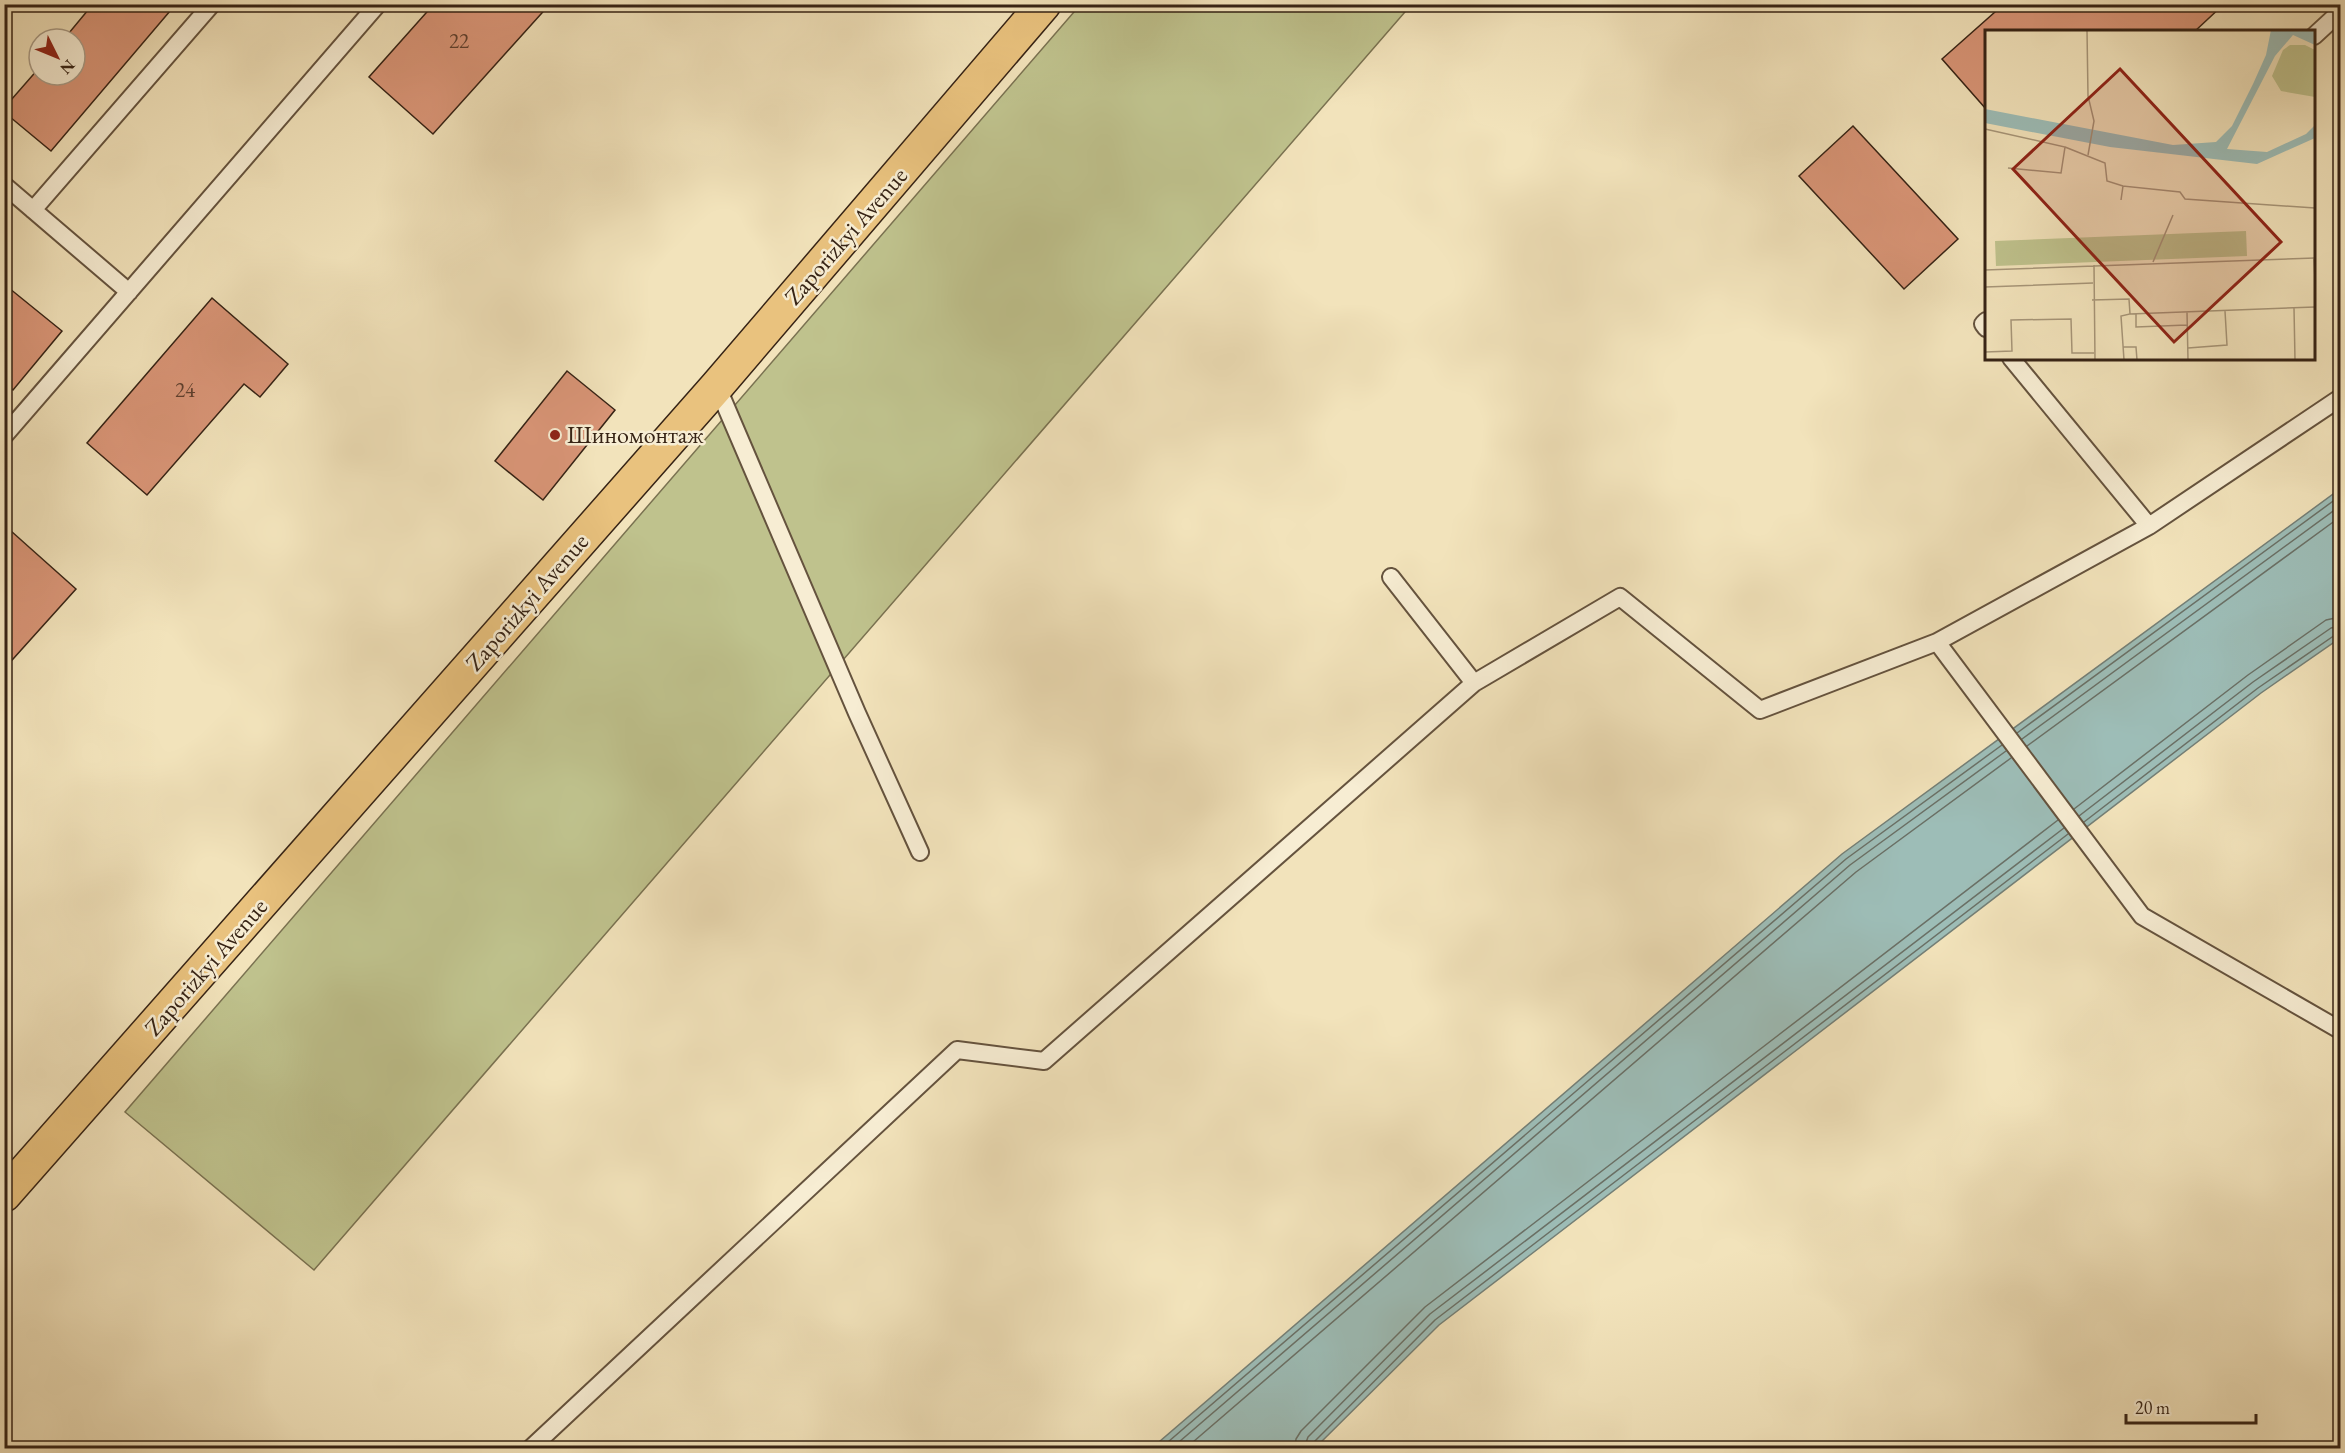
<svg xmlns="http://www.w3.org/2000/svg" width="2345" height="1453" font-family="'EB Garamond',serif">
  <style>
    .green { fill: #bfc28d; stroke: #7a7251; stroke-width: 1.5 }
    .water { fill: #9dbdb7; stroke: #747f76; stroke-width: 1.5 }
    .lines { fill: none; stroke-linecap: round; stroke-linejoin: round }
    .shore { stroke: #6a7066; stroke-width: 1.5 }
    .building { fill: #d99577; stroke: #362315; stroke-width: 1.5 }
    .lane-casing { stroke: #65533e; stroke-width: 20 }
    .primary-casing { stroke: #362315; stroke-width: 36 }
    .lane { stroke: #f7edd3; stroke-width: 16 }
    .primary { stroke: #e9c27e; stroke-width: 33 }
    .poi-dot { fill: #8f2418; stroke: #f7edd3; stroke-width: 2 }
    .labels { text-anchor: middle; stroke-width: 5; stroke-linejoin: round; paint-order: stroke }
    .number-label { font-size: 21px; fill: #5f402e }
    .street-label { font-size: 24px; fill: #362315; stroke: #f7edd3 }
    .poi-label { font-size: 24px; fill: #362315; stroke: #f7edd3; text-anchor: start }
    .inset-road { fill: none; stroke: #a79679; stroke-width: 1.5 }
    .view { fill: #8f2418; fill-opacity: 0.15; stroke: #8f2418; stroke-width: 3 }
    .inset-edge { fill: none; stroke: #362315; stroke-width: 3 }
  </style>
  <rect width="100%" height="100%" fill="#f2e3bb"/>
  <filter id="stains"><feTurbulence type="fractalNoise" baseFrequency=".00333" numOctaves="4"/><feColorMatrix values="0 0 0 0 .2 0 0 0 0 .09 0 0 0 0 .02 0 0 0 .5 -.17"/></filter>
  <radialGradient id="worn" r=".72"><stop offset=".6" stop-color="#630" stop-opacity="0"/><stop offset="1" stop-color="#630" stop-opacity=".3"/></radialGradient>
  <path class="green" d="M 1080,5 L 1411,5 L 314,1270 L 125,1112 Z"/>
  <path class="water" d="M 2340,489 L 2340,638 L 2261,693 L 1439,1325 L 1315,1448 L 1152,1448 L 1842,854 Z"/>
  <g class="lines">
    <path class="shore" d="M 2017,733 L 2340,496
      M 2022,739 L 2340,506
      M 2027,746 L 2340,517
      M 2074,809 L 2248,675 L 2326,620 L 2340,617
      M 2079,816 L 2253,682 L 2331,628 L 2340,626
      M 2084,822 L 2258,688 L 2335,635 L 2340,633
      M 1161,1448 L 1846,859 L 2002,745
      M 1172,1448 L 1850,865 L 2006,751
      M 1186,1448 L 1856,872 L 2011,758
      M 1295,1448 L 1296,1439 L 1301,1431 L 1425,1307 L 2058,820
      M 1304,1448 L 1308,1437 L 1430,1314 L 2064,828
      M 1312,1448 L 1314,1442 L 1435,1320 L 2068,834"/>
  </g>
  <path class="building" d="M 93,4 L 176,4 L 51,151 L 4,112 L 4,108 L 39,68 L 39,75 L 75,75 L 75,39 L 64,39 Z
    M 434,4 L 550,4 L 433,134 L 369,77 Z
    M 2004,4 L 2224,4 L 2194,32 L 1986,32 L 1986,109 L 1942,59 Z
    M 1853,126 L 1958,239 L 1904,289 L 1799,176 Z
    M 4,284 L 62,331 L 13,390 L 4,383 Z
    M 212,298 L 288,364 L 260,397 L 244,384 L 147,495 L 87,443 Z
    M 567,371 L 615,410 L 543,500 L 495,461 Z
    M 11,531 L 76,589 L 4,669 L 4,538 Z"/>
  <g class="lines">
    <g class="lane-casing">
      <path id="lane" d="M 2314,36 L 2340,12
        M 4,185 L 129,292
        M 33,210 L 212,4
        M 1986,321 L 1983,324 L 1986,328
        M 2011,358 L 2149,526 L 2340,398
        M 717,386 L 857,713 L 920,852
        M 4,436 L 378,4
        M 1937,642 L 2142,916 L 2340,1030
        M 1474,683 L 1620,597 L 1760,710 L 1937,642 L 2149,526
        M 531,1448 L 957,1050 L 1044,1061 L 1474,683 L 1391,577"/>
    </g>
    <g class="primary-casing">
      <path id="primary" d="M 4,1195 L 717,386 L 1044,4"/>
    </g>
    <use href="#lane" class="lane"/>
    <use href="#primary" class="primary"/>
  </g>
  <circle class="poi-dot" cx="555" cy="435" r="6"/>
  <g class="labels">
    <g class="number-label">
      <text x="459" y="48">22</text>
      <text x="185" y="397">24</text>
    </g>
    <g class="street-label">
      <text transform="translate(846 236) rotate(-49)" y="8">Zaporizkyi Avenue</text>
      <text transform="translate(527 602) rotate(-49)" y="8">Zaporizkyi Avenue</text>
      <text transform="translate(206 967) rotate(-49)" y="8">Zaporizkyi Avenue</text>
    </g>
    <g class="poi-label">
      <text x="567" y="443">Шиномонтаж</text>
    </g>
  </g>
  <g transform="translate(1985 30)">
    <rect width="330" height="330" fill="#f2e3bb"/>
    <path d="M 305,15 L 320,15 L 330,20 L 330,67 L 296,61 L 287,46 L 298,20 ZM 261,201 L 262,226 L 11,236 L 10,211 Z" fill="#bfc28d"/>
    <path d="M 286,0 L 330,0 L 330,15 L 308,5 L 290,26 L 242,119 L 282,122 L 321,104 L 330,95 L 330,108 L 272,134 L 125,117 L 0,93 L 0,79 L 188,115 L 231,112 L 247,96 L 268,54 L 281,25 Z" fill="#9dbdb7"/>
    <path class="inset-road" d="M 102,0 L 103,66 L 109,91 L 103,125M 0,99 L 80,117 L 76,143 L 23,138M 80,117 L 120,133 L 122,151 L 138,156M 136,170 L 138,156 L 195,162 L 200,169 L 330,178M 329,228 L 330,250M 168,232 L 188,185M 109,235 L 110,330M 0,240 L 330,228M 0,257 L 108,253M 107,270 L 144,269 L 145,284 L 136,286 L 139,330M 309,278 L 310,330M 202,282 L 203,330M 145,284 L 330,277M 151,284 L 151,297 L 202,295M 138,317 L 151,317 L 152,330M 203,318 L 242,315 L 240,281M 0,322 L 27,321 L 26,290 L 86,289 L 87,323 L 109,323"/>
    <path class="view" d="M 135,39 L 296,212 L 189,312 L 28,139 Z"/>
    <rect width="330" height="330" class="inset-edge"/>
  </g>
  <rect width="2345" height="1453" fill="none" stroke="#f2e3bb" stroke-width="24"/>
  <rect x="6" y="6" width="2333" height="1441" fill="none" stroke="#362315" stroke-width="3"/>
  <rect x="12" y="12" width="2321" height="1429" fill="none" stroke="#362315" stroke-width="1.5"/>
  <g transform="translate(57 57) rotate(133)"><circle r="28" fill="#f7edd3" stroke="#aa9c87" stroke-width="1.5"/>
  <path d="M0-4.5L10 22L0 15L-10 22Z" fill="#8f2418"/>
  <text y="-9" font-size="16" font-weight="bold" text-anchor="middle" fill="#362315">N</text>
  </g>
  <path d="M2126 1414v9h130v-9" fill="none" stroke="#362315" stroke-width="3"/>
  <text x="2135" y="1414" font-size="18" fill="#362315" stroke="#f7edd3" stroke-width="4.5" paint-order="stroke">20 m</text>
  <rect width="100%" height="100%" filter="url(#stains)"/>
  <rect width="100%" height="100%" fill="url(#worn)"/>
</svg>
